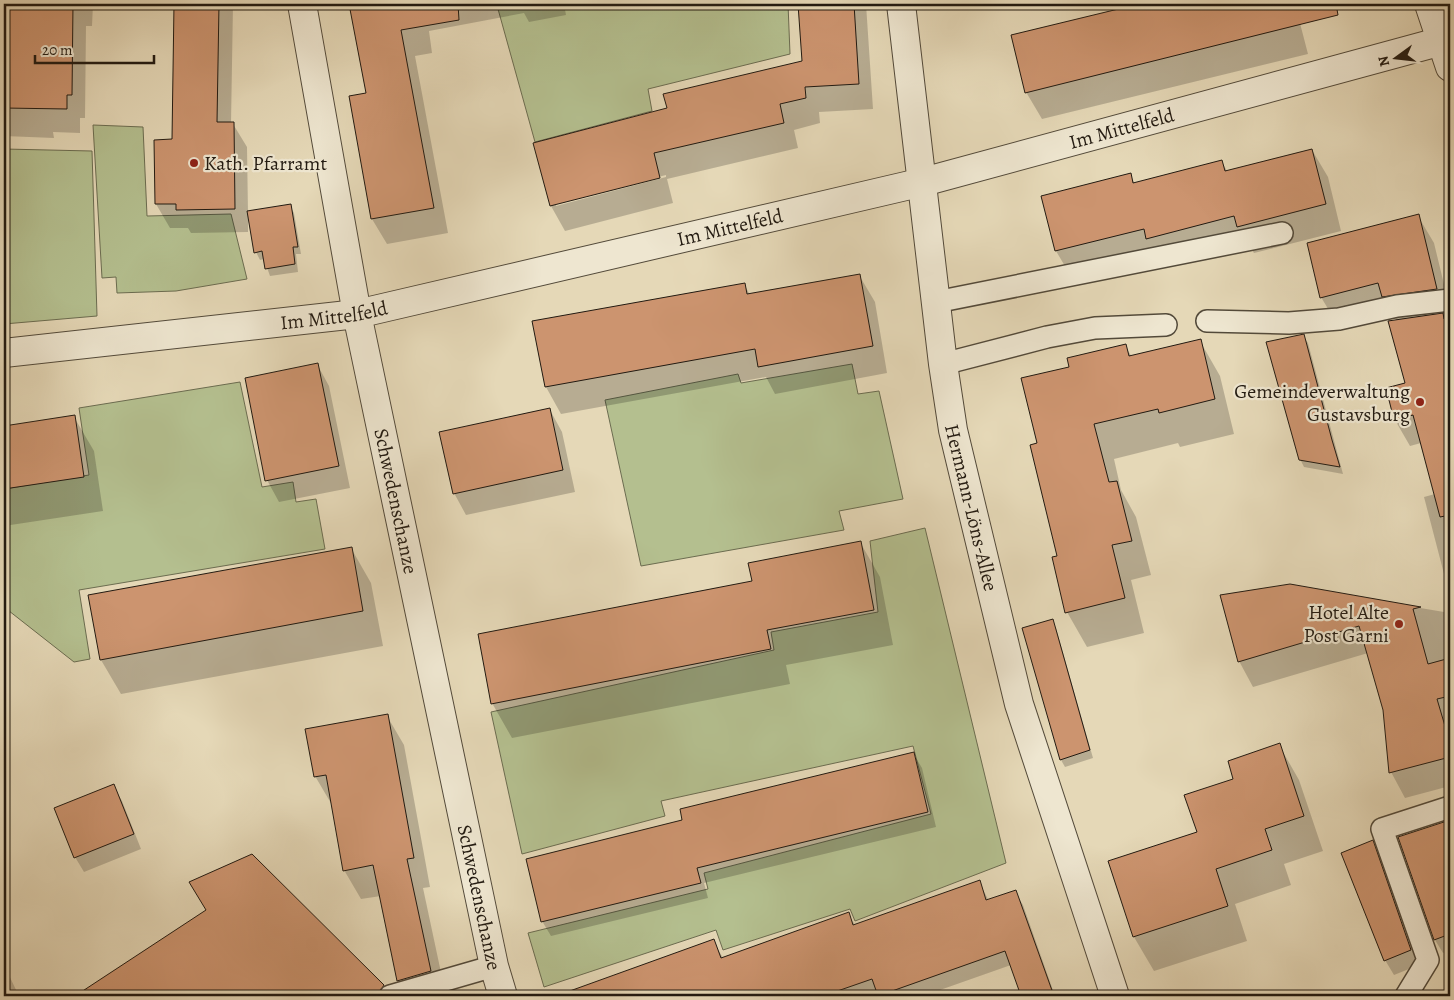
<svg xmlns="http://www.w3.org/2000/svg" width="1454" height="1000" font-family="Alegreya,serif">
  <style>
    .green { fill: #b4bf8f; stroke: #6b6c50 }
    .shadow { fill: #0003; fill-rule: evenodd }
    .building { fill: #cc946f; stroke: #221a11 }
    .lines { fill: none; stroke-linecap: round; stroke-linejoin: round }
    .service-casing { stroke: #534a3a; stroke-width: 24 }
    .minor-casing { stroke: #534a3a; stroke-width: 30 }
    .service { stroke: #eee6d0; stroke-width: 21 }
    .minor { stroke: #eee6d0; stroke-width: 28 }
    .poi-dot { fill: #8f2418; stroke: #eee6d0; stroke-width: 2 }
    .labels { text-anchor: middle; stroke-width: 4.5; stroke-linejoin: round; paint-order: stroke }
    .street-label { font-size: 20px; fill: #221a11; stroke: #eee6d0 }
    .poi-label { font-size: 20px; fill: #221a11; stroke: #eee6d0; text-anchor: end }
  </style>
  <rect width="100%" height="100%" fill="#e5d8b7"/>
  <filter id="stains"><feTurbulence type="fractalNoise" baseFrequency=".004" numOctaves="4"/><feColorMatrix values="0 0 0 0 .2 0 0 0 0 .09 0 0 0 0 .02 0 0 0 .5 -.17"/></filter>
  <radialGradient id="worn" r=".72"><stop offset=".6" stop-color="#630" stop-opacity="0"/><stop offset="1" stop-color="#630" stop-opacity=".3"/></radialGradient>
  <path class="green" d="M 521,4 L 788,4 L 790,54 L 648,89 L 652,111 L 535,142 L 498,9 Z
    M 93,125 L 143,127 L 147,216 L 231,214 L 247,279 L 176,291 L 117,293 L 116,277 L 102,278 Z
    M 4,149 L 92,151 L 97,316 L 4,324 Z
    M 852,364 L 858,394 L 879,391 L 903,499 L 839,511 L 844,530 L 641,566 L 605,400 L 738,374 L 741,383 Z
    M 240,382 L 262,487 L 293,482 L 296,502 L 316,499 L 325,549 L 79,590 L 90,659 L 74,662 L 4,607 L 4,489 L 89,475 L 79,408 Z
    M 925,528 L 1006,863 L 855,921 L 850,909 L 723,950 L 716,930 L 544,987 L 528,933 L 708,889 L 704,873 L 931,814 L 913,746 L 661,801 L 665,816 L 522,854 L 491,712 L 774,650 L 771,632 L 878,612 L 870,541 Z"/>
  <path class="shadow" d="M 4,4 L 93,4 L 92,26 L 86,26 L 85,118 L 80,118 L 80,133 L 53,132 L 54,138 L 4,136 Z
    M 175,4 L 233,4 L 231,124 L 233,124 L 247,147 L 248,213 L 290,206 L 294,213 L 301,254 L 296,254 L 298,272 L 270,276 L 264,259 L 260,260 L 256,252 L 248,214 L 248,232 L 191,233 L 188,228 L 170,228 L 156,204 L 173,141 Z
    M 350,4 L 564,4 L 566,15 L 529,22 L 524,13 L 429,31 L 432,53 L 415,56 L 448,233 L 387,244 L 372,219 L 368,94 Z
    M 800,4 L 866,4 L 873,109 L 819,112 L 820,123 L 794,130 L 798,148 L 667,179 L 673,203 L 565,231 L 551,206 L 535,144 L 668,109 L 803,62 ZM 666,175 L 666,177 L 556,206 L 556,203 Z
    M 1144,4 L 1295,4 L 1308,54 L 1042,119 L 1026,92 L 1012,36 Z
    M 1312,150 L 1328,177 L 1341,231 L 1254,253 L 1248,244 L 1072,278 L 1056,251 L 1130,174 L 1135,184 L 1222,162 L 1227,171 Z
    M 1418,216 L 1434,243 L 1450,309 L 1450,316 L 1444,317 L 1450,326 L 1450,597 L 1424,497 L 1435,494 L 1421,443 L 1410,446 L 1395,420 L 1387,389 L 1406,384 L 1397,321 L 1391,311 L 1337,324 L 1321,297 Z
    M 859,275 L 875,302 L 887,373 L 775,394 L 766,377 L 561,414 L 546,387 L 744,284 L 750,295 Z
    M 1303,336 L 1308,343 L 1343,474 L 1304,467 L 1300,459 Z
    M 1200,341 L 1220,376 L 1234,434 L 1180,447 L 1178,443 L 1114,459 L 1121,490 L 1136,517 L 1151,575 L 1131,580 L 1144,633 L 1087,647 L 1067,612 L 1038,444 L 1071,367 L 1125,346 L 1132,357 Z
    M 317,364 L 329,386 L 350,488 L 279,502 L 267,480 Z
    M 550,410 L 562,432 L 575,492 L 466,515 L 454,493 Z
    M 74,417 L 94,451 L 103,511 L 4,526 L 4,427 Z
    M 860,542 L 880,577 L 893,645 L 786,665 L 790,684 L 512,738 L 492,703 L 754,582 Z
    M 351,548 L 371,583 L 383,646 L 121,694 L 101,660 Z
    M 1290,586 L 1450,613 L 1450,786 L 1405,798 L 1391,772 L 1384,709 L 1368,653 L 1253,687 L 1239,661 Z
    M 1052,621 L 1056,628 L 1093,758 L 1065,767 L 1061,760 Z
    M 387,716 L 404,745 L 430,887 L 423,888 L 446,996 L 408,996 L 399,980 L 381,896 L 361,899 L 344,870 L 332,805 L 315,776 Z
    M 1279,745 L 1299,780 L 1323,851 L 1284,864 L 1291,885 L 1235,904 L 1247,941 L 1154,971 L 1134,937 L 1198,833 L 1235,780 Z
    M 913,753 L 922,768 L 936,827 L 704,883 L 708,898 L 551,936 L 542,921 L 683,821 Z
    M 113,786 L 122,801 L 141,849 L 84,872 L 75,857 Z
    M 1450,821 L 1450,950 L 1443,953 L 1435,940 L 1400,838 Z
    M 1372,842 L 1381,857 L 1419,965 L 1394,975 L 1385,960 Z
    M 979,882 L 989,901 L 1015,892 L 1023,905 L 1055,996 L 1022,996 L 1011,965 L 923,996 L 879,996 L 878,993 L 869,996 L 590,996 L 587,986 L 713,941 L 723,958 L 848,914 L 855,925 Z
    M 4,965 L 19,996 L 4,996 Z
    M 383,986 L 389,996 L 375,996 L 373,989 L 362,996 L 89,996 L 86,991 Z"/>
  <path class="building" d="M 4,4 L 73,4 L 72,95 L 67,95 L 67,109 L 4,108 Z
    M 174,4 L 219,4 L 217,122 L 234,122 L 235,209 L 176,210 L 176,204 L 155,204 L 154,140 L 172,139 Z
    M 349,4 L 458,4 L 459,20 L 401,30 L 434,208 L 371,219 L 349,96 L 366,93 Z
    M 798,4 L 854,4 L 859,84 L 805,87 L 806,98 L 780,104 L 784,123 L 654,153 L 660,178 L 550,206 L 533,143 L 667,108 L 663,94 L 802,61 Z
    M 1139,4 L 1336,4 L 1338,15 L 1025,93 L 1011,35 Z
    M 1312,149 L 1326,204 L 1237,227 L 1234,216 L 1146,239 L 1144,229 L 1055,251 L 1041,196 L 1131,173 L 1133,183 L 1222,160 L 1225,171 Z
    M 291,204 L 298,247 L 293,247 L 295,264 L 265,269 L 262,251 L 254,253 L 247,211 Z
    M 1419,214 L 1437,289 L 1382,297 L 1378,283 L 1320,298 L 1307,243 Z
    M 860,274 L 873,346 L 758,367 L 755,349 L 545,387 L 532,321 L 745,283 L 747,294 Z
    M 1443,313 L 1444,319 L 1450,317 L 1450,515 L 1440,517 L 1413,415 L 1394,420 L 1386,388 L 1405,383 L 1388,321 Z
    M 1304,334 L 1332,440 L 1340,467 L 1299,460 L 1266,342 Z
    M 1201,339 L 1215,399 L 1159,413 L 1158,409 L 1094,424 L 1109,482 L 1117,481 L 1132,541 L 1112,545 L 1125,598 L 1065,613 L 1052,557 L 1057,556 L 1030,445 L 1037,443 L 1021,378 L 1069,367 L 1067,358 L 1126,344 L 1129,356 Z
    M 318,363 L 339,466 L 265,481 L 245,378 Z
    M 550,408 L 563,470 L 453,494 L 439,432 Z
    M 75,415 L 84,477 L 4,489 L 4,426 Z
    M 861,541 L 874,610 L 767,630 L 771,649 L 491,704 L 478,634 L 752,581 L 748,563 Z
    M 352,547 L 363,611 L 100,660 L 88,595 Z
    M 1290,584 L 1421,607 L 1413,609 L 1428,664 L 1450,658 L 1450,696 L 1437,699 L 1450,743 L 1450,757 L 1389,773 L 1383,710 L 1359,626 L 1238,662 L 1220,595 Z
    M 1053,619 L 1090,750 L 1060,760 L 1022,628 Z
    M 388,714 L 414,858 L 407,859 L 431,971 L 397,981 L 373,865 L 343,871 L 326,775 L 314,777 L 305,729 Z
    M 1280,743 L 1304,816 L 1265,829 L 1272,850 L 1216,869 L 1228,906 L 1133,937 L 1108,861 L 1197,832 L 1184,795 L 1233,779 L 1228,761 Z
    M 914,752 L 928,812 L 697,868 L 701,883 L 541,922 L 526,859 L 682,820 L 680,809 Z
    M 114,784 L 134,834 L 74,858 L 54,808 Z
    M 1450,820 L 1450,934 L 1434,940 L 1398,837 Z
    M 1373,840 L 1411,950 L 1384,961 L 1341,853 Z
    M 252,854 L 384,985 L 378,996 L 75,996 L 206,910 L 189,882 Z
    M 980,880 L 986,900 L 1016,890 L 1054,996 L 1021,996 L 1005,951 L 878,996 L 872,979 L 823,996 L 567,996 L 567,992 L 714,939 L 721,958 L 849,912 L 853,925 Z"/>
  <g class="lines">
    <g class="service-casing">
      <path id="service" d="M 936,302 L 1282,233
        M 1207,321 L 1289,323 L 1339,319 L 1397,306 L 1450,300
        M 943,364 L 1047,337 L 1095,328 L 1166,325
        M 390,996 L 494,966
        M 1406,996 L 1428,960 L 1382,829 L 1450,807"/>
    </g>
    <g class="minor-casing">
      <g id="minor">
        <path id="s1" d="M 302,4 L 357,314 L 494,966 L 503,996"/>
        <path id="s2" d="M 901,4 L 943,364 L 953,430 L 1019,704 L 1115,996"/>
        <path d="M 1429,4 L 1450,67"/>
        <path id="s3" d="M 4,353 L 357,314 L 923,182 L 1442,41"/>
      </g>
    </g>
    <use href="#service" class="service"/>
    <use href="#minor" class="minor"/>
  </g>
  <g class="poi-dot">
    <circle cx="194" cy="163" r="5"/>
    <circle cx="1420" cy="402" r="5"/>
    <circle cx="1399" cy="624" r="5"/>
  </g>
  <g class="labels">
    <g class="street-label">
      <text dy="7" stroke="none"><textPath href="#s3" startOffset="1142">Im Mittelfeld</textPath></text>
      <text dy="7" stroke="none"><textPath href="#s3" startOffset="738">Im Mittelfeld</textPath></text>
      <text dy="7" stroke="none"><textPath href="#s3" startOffset="332">Im Mittelfeld</textPath></text>
      <text dy="7" stroke="none"><textPath href="#s1" startOffset="506">Schwedenschanze</textPath></text>
      <text dy="7" stroke="none"><textPath href="#s2" startOffset="509">Hermann-Löns-Allee</textPath></text>
      <text dy="7" stroke="none"><textPath href="#s1" startOffset="911">Schwedenschanze</textPath></text>
    </g>
    <g class="poi-label">
      <text x="204" y="170" text-anchor="start">Kath. Pfarramt</text>
      <text x="1410" y="398">Gemeindeverwaltung<tspan x="1410" dy="23">Gustavsburg</tspan></text>
      <text x="1389" y="619">Hotel Alte<tspan x="1389" dy="23">Post Garni</tspan></text>
    </g>
  </g>
  <rect width="1454" height="1000" fill="none" stroke="#e5d8b7" stroke-width="20"/>
  <rect x="5" y="5" width="1444" height="990" fill="none" stroke="#221a11" stroke-width="2.5"/>
  <rect x="10" y="10" width="1434" height="980" fill="none" stroke="#221a11"/>
  <g transform="translate(1396 58) rotate(255)" stroke="#eee6d0" stroke-width="4" paint-order="stroke">
  <path d="M0-4L9 19L0 12L-9 19Z" fill="#221a11"/>
  <text y="-8" font-size="14" font-weight="bold" text-anchor="middle" fill="#221a11">N</text>
  </g>
  <path d="M35 55v8h119v-8" fill="none" stroke="#221a11" stroke-width="2.5"/>
  <text x="42" y="55" font-size="15" fill="#221a11" stroke="#eee6d0" stroke-width="4" paint-order="stroke">20 m</text>
  <rect width="100%" height="100%" filter="url(#stains)"/>
  <rect width="100%" height="100%" fill="url(#worn)"/>
</svg>
